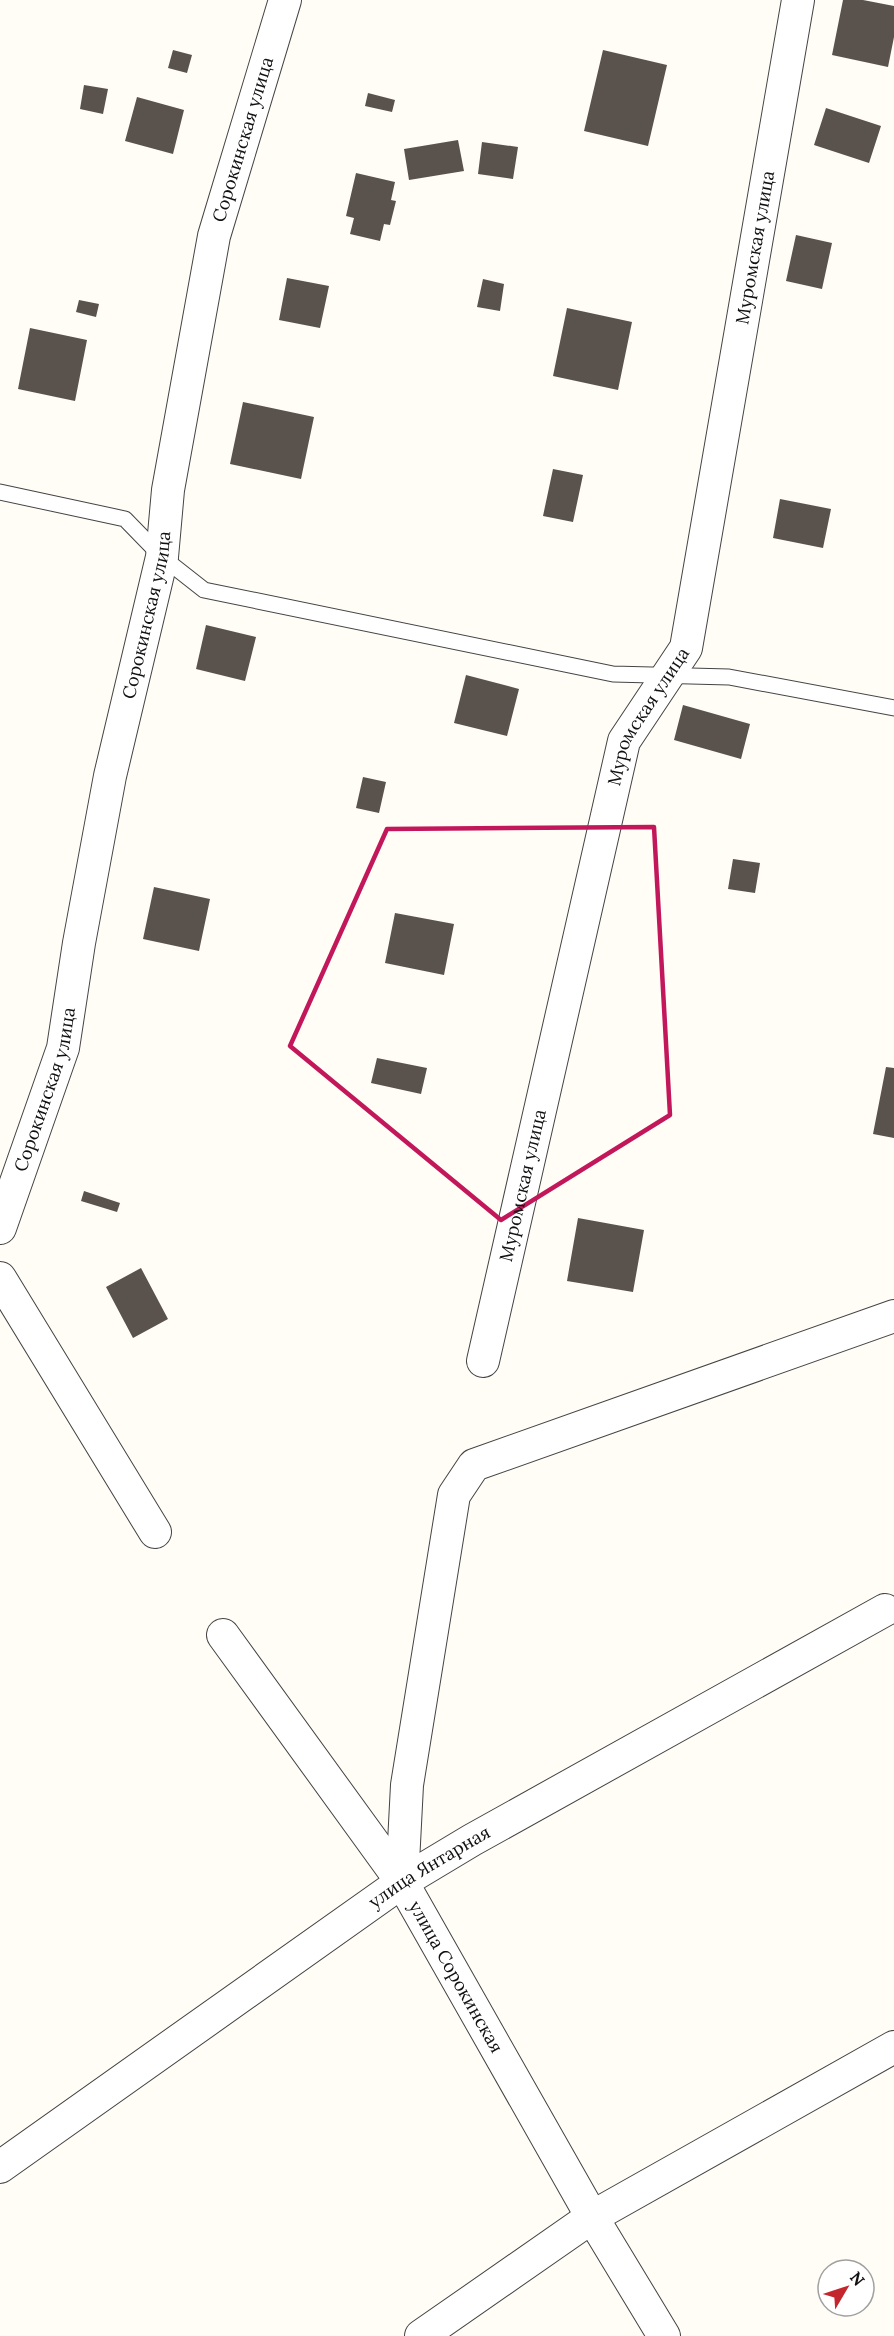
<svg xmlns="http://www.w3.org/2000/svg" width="894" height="2336" font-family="Lora,serif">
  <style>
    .building { fill: #5a524d }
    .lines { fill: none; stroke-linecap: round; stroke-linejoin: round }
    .lane-casing { stroke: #444; stroke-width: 17 }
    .street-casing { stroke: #444; stroke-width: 34 }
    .lane { stroke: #fff; stroke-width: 15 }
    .street { stroke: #fff; stroke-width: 32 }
    .marked { fill: none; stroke: #c2185b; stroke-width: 4.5; stroke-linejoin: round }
    .labels { text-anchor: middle; stroke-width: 6; stroke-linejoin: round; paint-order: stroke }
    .street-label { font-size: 18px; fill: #111; stroke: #fff }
  </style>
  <rect width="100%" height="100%" fill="#fffdf5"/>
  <path class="building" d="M 843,0 L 863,0 L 894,6 L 894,37 L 888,67 L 832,55 Z
    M 173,50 L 192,55 L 187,73 L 168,68 Z
    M 603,50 L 667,65 L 648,146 L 584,131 Z
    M 84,85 L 108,89 L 103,114 L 80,109 Z
    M 368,93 L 395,100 L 392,112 L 365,106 Z
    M 137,97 L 184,110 L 173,154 L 125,141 Z
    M 826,108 L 881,126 L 869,163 L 814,145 Z
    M 458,140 L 464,171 L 409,180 L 404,149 Z
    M 482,142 L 518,147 L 513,179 L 478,174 Z
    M 356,173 L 395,182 L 391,200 L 396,201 L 390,225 L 384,224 L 380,241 L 350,234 L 354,218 L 346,216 Z
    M 796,235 L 832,243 L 822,289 L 786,281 Z
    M 287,278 L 329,286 L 320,328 L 279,320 Z
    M 483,279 L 504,284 L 500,311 L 477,307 Z
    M 79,300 L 99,304 L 96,317 L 76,312 Z
    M 567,308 L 632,322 L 618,390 L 553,376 Z
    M 30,328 L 87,340 L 75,401 L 18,389 Z
    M 243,402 L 314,417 L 301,479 L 230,464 Z
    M 553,469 L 583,475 L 573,522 L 543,516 Z
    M 780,499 L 831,509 L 823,548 L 773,538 Z
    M 206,625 L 256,637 L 245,681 L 196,669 Z
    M 466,675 L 519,689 L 507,736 L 454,723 Z
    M 683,705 L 750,724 L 741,759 L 674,740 Z
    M 363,777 L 386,782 L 379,813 L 356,808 Z
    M 733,859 L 760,863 L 755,893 L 728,889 Z
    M 154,887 L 210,899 L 199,951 L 143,939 Z
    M 395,913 L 454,924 L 444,975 L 385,963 Z
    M 377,1058 L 427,1068 L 421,1094 L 371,1083 Z
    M 886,1067 L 894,1068 L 894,1138 L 873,1134 Z
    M 84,1191 L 120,1203 L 117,1212 L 81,1201 Z
    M 578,1218 L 644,1230 L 633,1292 L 567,1281 Z
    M 141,1268 L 168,1319 L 133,1338 L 106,1287 Z"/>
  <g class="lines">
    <g class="lane-casing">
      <path id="lane" d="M 0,492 L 125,519 L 162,557 L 204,590 L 613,674 L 729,677 L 894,708"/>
    </g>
    <g class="street-casing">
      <g id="street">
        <path id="s1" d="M 0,1228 L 63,1048 L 79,943 L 110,776 L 162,557 L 168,490 L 214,236 L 285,0"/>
        <path d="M 0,1278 L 155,1532"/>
        <path id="s2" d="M 483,1361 L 624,741 L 686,648 L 798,0"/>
        <path id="s3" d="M 223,1635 L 402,1882 L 592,2217 L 664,2336"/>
        <path d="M 402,1882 L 407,1785 L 454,1495 L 474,1465 L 894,1316"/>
        <path id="s4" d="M 0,2167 L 402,1882 L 472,1840 L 885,1610"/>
        <path d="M 421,2336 L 592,2217 L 894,2047"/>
      </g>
    </g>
    <use href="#lane" class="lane"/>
    <use href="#street" class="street"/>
  </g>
  <path class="marked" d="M 654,827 L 670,1115 L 501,1220 L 290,1046 L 387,829 Z"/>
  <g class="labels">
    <g class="street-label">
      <text dy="6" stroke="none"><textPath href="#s1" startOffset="1118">Сорокинская улица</textPath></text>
      <text dy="6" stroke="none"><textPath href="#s2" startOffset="1154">Муромская улица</textPath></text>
      <text dy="6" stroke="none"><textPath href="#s1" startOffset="632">Сорокинская улица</textPath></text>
      <text dy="6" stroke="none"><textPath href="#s2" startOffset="668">Муромская улица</textPath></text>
      <text dy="6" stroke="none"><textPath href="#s1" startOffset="146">Сорокинская улица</textPath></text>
      <text dy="6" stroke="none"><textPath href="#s2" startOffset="180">Муромская улица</textPath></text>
      <text dy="6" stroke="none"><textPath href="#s4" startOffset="524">улица Янтарная</textPath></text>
      <text dy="6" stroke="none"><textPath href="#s3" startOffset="414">улица Сорокинская</textPath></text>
    </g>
  </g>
  <g transform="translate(846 2288) rotate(51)"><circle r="28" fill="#ffffff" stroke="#a0a0a0" stroke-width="1.5"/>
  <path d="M0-4.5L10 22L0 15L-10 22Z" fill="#c4262e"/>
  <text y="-9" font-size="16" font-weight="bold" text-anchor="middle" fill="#111111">N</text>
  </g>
</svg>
